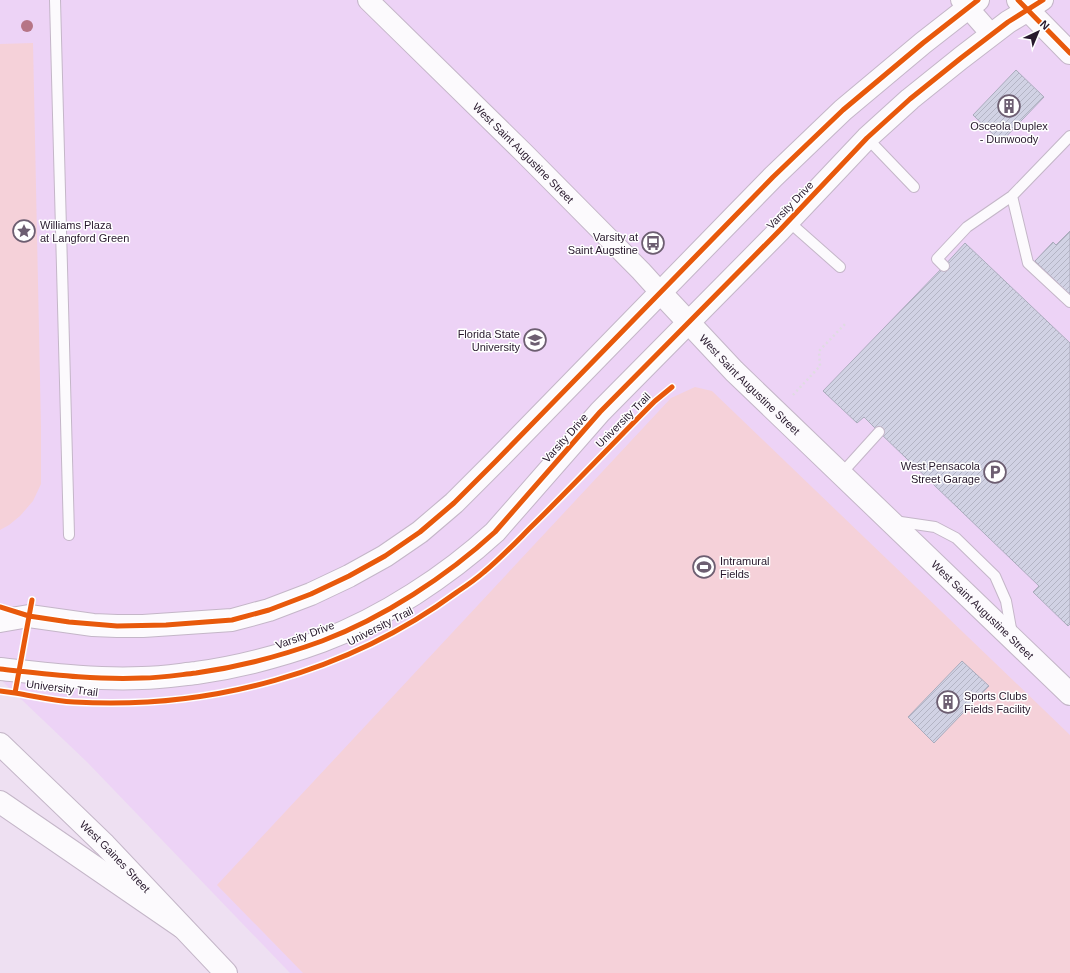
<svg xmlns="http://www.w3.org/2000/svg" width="1070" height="973" font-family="Helvetica,sans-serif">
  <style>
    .built { fill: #edd3f6 }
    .green { fill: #f5d1d9 }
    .building { fill: url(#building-hatch); stroke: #aaabbc }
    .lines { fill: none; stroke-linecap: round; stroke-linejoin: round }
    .service-casing { stroke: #c4b6c8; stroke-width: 12 }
    .minor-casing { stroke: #c4b6c8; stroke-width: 22 }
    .tertiary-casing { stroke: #c4b6c8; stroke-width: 24 }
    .secondary-casing { stroke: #c4b6c8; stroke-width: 24 }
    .path { stroke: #e0dce2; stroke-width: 2.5; stroke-dasharray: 2 3; stroke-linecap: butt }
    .service { stroke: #fcfafd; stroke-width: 10 }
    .minor { stroke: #fcfafd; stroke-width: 20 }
    .tertiary { stroke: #fcfafd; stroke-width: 22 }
    .secondary { stroke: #fcfafd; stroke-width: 22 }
    .cycleway-casing { stroke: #fff; stroke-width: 8 }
    .cycleway { stroke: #e8590c; stroke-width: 5 }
    .tree { fill: #b67586 }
    .labels { text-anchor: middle; stroke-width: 3; stroke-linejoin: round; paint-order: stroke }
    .poi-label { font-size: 11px; fill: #27182c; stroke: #fff; text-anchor: start }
    .street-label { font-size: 11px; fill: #27182c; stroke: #fff }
  </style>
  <defs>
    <pattern id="building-hatch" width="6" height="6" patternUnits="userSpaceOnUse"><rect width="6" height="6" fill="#d1d2e4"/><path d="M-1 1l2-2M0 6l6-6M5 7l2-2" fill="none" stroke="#b3b4c4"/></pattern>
  </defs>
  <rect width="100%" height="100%" fill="#eee0f2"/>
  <path class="built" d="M 0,0 L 1070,0 L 1070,973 L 290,973 L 87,762 L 0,679 Z"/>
  <path class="green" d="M 33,43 L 41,427 L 41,484 L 33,501 L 20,516 L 9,525 L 0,530 L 0,44 Z
    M 695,387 L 712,391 L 1070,735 L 1070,973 L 303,973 L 217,885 L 671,398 Z"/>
  <path class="building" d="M 1016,70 L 1044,97 L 1001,142 L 973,115 Z
    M 1070,231 L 1070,295 L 1035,261 L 1053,242 L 1056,245 Z
    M 965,243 L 1070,343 L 1070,624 L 1068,626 L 1033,592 L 1039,586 L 879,432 L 864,417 L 857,423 L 823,391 L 944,266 Z
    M 962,661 L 989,686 L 934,743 L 908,717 Z"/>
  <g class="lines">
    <g class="service-casing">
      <path id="service" d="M 55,0 L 69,535
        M 867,138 L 914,187
        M 1012,196 L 1028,263 L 1070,302
        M 788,221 L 840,267
        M 944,266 L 937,259 L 967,227 L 1012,196 L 1070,136
        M 841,474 L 879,432
        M 894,521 L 935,527 L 956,538 L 995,576 L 1006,601 L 1012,634"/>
    </g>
    <g class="minor-casing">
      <g id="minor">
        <path id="s1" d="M 368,0 L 524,153 L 641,271 L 660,292"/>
        <path d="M 961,0 L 991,34"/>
        <path d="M 1028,10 L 1043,0"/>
      </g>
    </g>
    <g class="tertiary-casing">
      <g id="tertiary">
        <path id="s2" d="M 0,744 L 76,817 L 105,845 L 226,973"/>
      </g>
    </g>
    <g class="secondary-casing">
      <g id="secondary">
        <path d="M 1018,0 L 1070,53"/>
        <path id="s3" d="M 660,292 L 734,371 L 1070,694"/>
        <path d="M 0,621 L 29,616 L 93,625 L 117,626 L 143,626 L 232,620 L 269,610 L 311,594 L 349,576 L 385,556 L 420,532 L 454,503 L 496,461 L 733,218 L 773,177 L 843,110 L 923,43 L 978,0"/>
        <path d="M 0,669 C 47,674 94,680 142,678 C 160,678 178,675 196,673 C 239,667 281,656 322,641 C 383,618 447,576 495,532 L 600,412 L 780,230 L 867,138 L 910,99 L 961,58 L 1008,22 L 1028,10"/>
        <path d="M 0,802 L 182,927"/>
      </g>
    </g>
    <path class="path" d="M 793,395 L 820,366 L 819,351 L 846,323"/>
    <use href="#service" class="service"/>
    <use href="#minor" class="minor"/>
    <use href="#tertiary" class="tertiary"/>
    <use href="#secondary" class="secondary"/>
    <g class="cycleway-casing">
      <path id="cycleway" d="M 1018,0 L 1070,53
        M 0,607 L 29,616 L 69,622 L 117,626 L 166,625 L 232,620 L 269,610 L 311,594 L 349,576 L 385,556 L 420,532 L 454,503 L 496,461 L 733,218 L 773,177 L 843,110 L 923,43 L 978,0
        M 0,669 C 47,674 94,680 142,678 C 160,678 178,675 196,673 C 239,667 281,656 322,641 C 383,618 447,576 495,532 L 600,412 L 780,230 L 867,138 L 910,99 L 961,58 L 1008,22 L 1043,0
        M 0,691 L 15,693 L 32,600
        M 15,693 C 34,696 54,701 74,702 C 209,710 347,673 457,592 C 466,586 475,580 484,572 C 501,558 516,542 532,526 C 574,485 614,442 655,401 L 672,387"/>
    </g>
    <use href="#cycleway" class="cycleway"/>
  </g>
  <circle class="tree" cx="27" cy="26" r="6"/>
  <defs>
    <g id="building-ring" transform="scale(1.15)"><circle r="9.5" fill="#fff" stroke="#6d5e71" stroke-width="1.5"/><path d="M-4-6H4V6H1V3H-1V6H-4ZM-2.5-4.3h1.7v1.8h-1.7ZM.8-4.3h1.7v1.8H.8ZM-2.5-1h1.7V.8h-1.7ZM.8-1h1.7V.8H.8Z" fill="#6d5e71"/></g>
    <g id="sight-ring" transform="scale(1.15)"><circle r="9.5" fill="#fff" stroke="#6d5e71" stroke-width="1.5"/><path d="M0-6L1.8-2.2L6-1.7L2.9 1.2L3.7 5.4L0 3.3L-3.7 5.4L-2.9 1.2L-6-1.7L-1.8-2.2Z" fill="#6d5e71"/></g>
    <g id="bus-ring" transform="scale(1.15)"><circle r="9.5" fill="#fff" stroke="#6d5e71" stroke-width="1.5"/><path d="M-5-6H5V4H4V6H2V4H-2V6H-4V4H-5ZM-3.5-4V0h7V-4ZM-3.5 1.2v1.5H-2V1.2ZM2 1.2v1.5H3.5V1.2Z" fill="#6d5e71"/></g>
    <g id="university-ring" transform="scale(1.15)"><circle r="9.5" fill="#fff" stroke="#6d5e71" stroke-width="1.5"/><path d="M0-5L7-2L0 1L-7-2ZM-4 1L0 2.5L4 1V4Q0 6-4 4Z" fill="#6d5e71"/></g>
    <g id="parking-ring" transform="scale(1.15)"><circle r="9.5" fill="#fff" stroke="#6d5e71" stroke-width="1.5"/><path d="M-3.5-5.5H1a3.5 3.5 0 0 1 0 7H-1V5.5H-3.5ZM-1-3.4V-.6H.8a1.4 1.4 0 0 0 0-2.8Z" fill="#6d5e71"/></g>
    <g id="stadium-ring" transform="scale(1.15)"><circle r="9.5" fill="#fff" stroke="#6d5e71" stroke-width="1.5"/><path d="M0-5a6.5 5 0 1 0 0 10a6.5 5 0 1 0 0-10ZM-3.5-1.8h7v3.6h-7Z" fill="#6d5e71"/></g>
  </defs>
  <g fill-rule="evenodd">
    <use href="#building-ring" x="1009" y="106"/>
    <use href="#sight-ring" x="24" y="231"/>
    <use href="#bus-ring" x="653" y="243"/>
    <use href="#university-ring" x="535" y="340"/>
    <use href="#parking-ring" x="995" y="472"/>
    <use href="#stadium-ring" x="704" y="567"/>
    <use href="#building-ring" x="948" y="702"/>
  </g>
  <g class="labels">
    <g class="poi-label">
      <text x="1009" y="130" text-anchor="middle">Osceola Duplex<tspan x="1009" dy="13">- Dunwoody</tspan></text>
      <text x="40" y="229">Williams Plaza<tspan x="40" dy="13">at Langford Green</tspan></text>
      <text x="638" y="241" text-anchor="end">Varsity at<tspan x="638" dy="13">Saint Augstine</tspan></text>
      <text x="520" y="338" text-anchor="end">Florida State<tspan x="520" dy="13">University</tspan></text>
      <text x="980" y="470" text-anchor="end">West Pensacola<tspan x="980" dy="13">Street Garage</tspan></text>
      <text x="720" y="565">Intramural<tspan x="720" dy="13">Fields</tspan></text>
      <text x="964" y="700">Sports Clubs<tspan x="964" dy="13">Fields Facility</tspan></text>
    </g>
    <g class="street-label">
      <text dy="4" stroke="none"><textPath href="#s1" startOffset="218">West Saint Augustine Street</textPath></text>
      <text transform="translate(790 205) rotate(-46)" y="4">Varsity Drive</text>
      <text dy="4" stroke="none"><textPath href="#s3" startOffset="129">West Saint Augustine Street</textPath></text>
      <text transform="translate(623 420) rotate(-45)" y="4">University Trail</text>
      <text transform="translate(565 438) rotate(-48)" y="4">Varsity Drive</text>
      <text dy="4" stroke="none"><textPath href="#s3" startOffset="453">West Saint Augustine Street</textPath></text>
      <text transform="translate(380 626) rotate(-27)" y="4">University Trail</text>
      <text transform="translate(305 635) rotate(-20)" y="4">Varsity Drive</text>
      <text transform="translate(62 688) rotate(7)" y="4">University Trail</text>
      <text dy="4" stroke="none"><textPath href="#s2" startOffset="161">West Gaines Street</textPath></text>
    </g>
  </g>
  <g transform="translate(1038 32) rotate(44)" stroke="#ffffff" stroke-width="3" paint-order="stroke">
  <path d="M0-3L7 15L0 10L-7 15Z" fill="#27182c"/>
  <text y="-6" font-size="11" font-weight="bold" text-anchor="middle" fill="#27182c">N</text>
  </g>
</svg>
